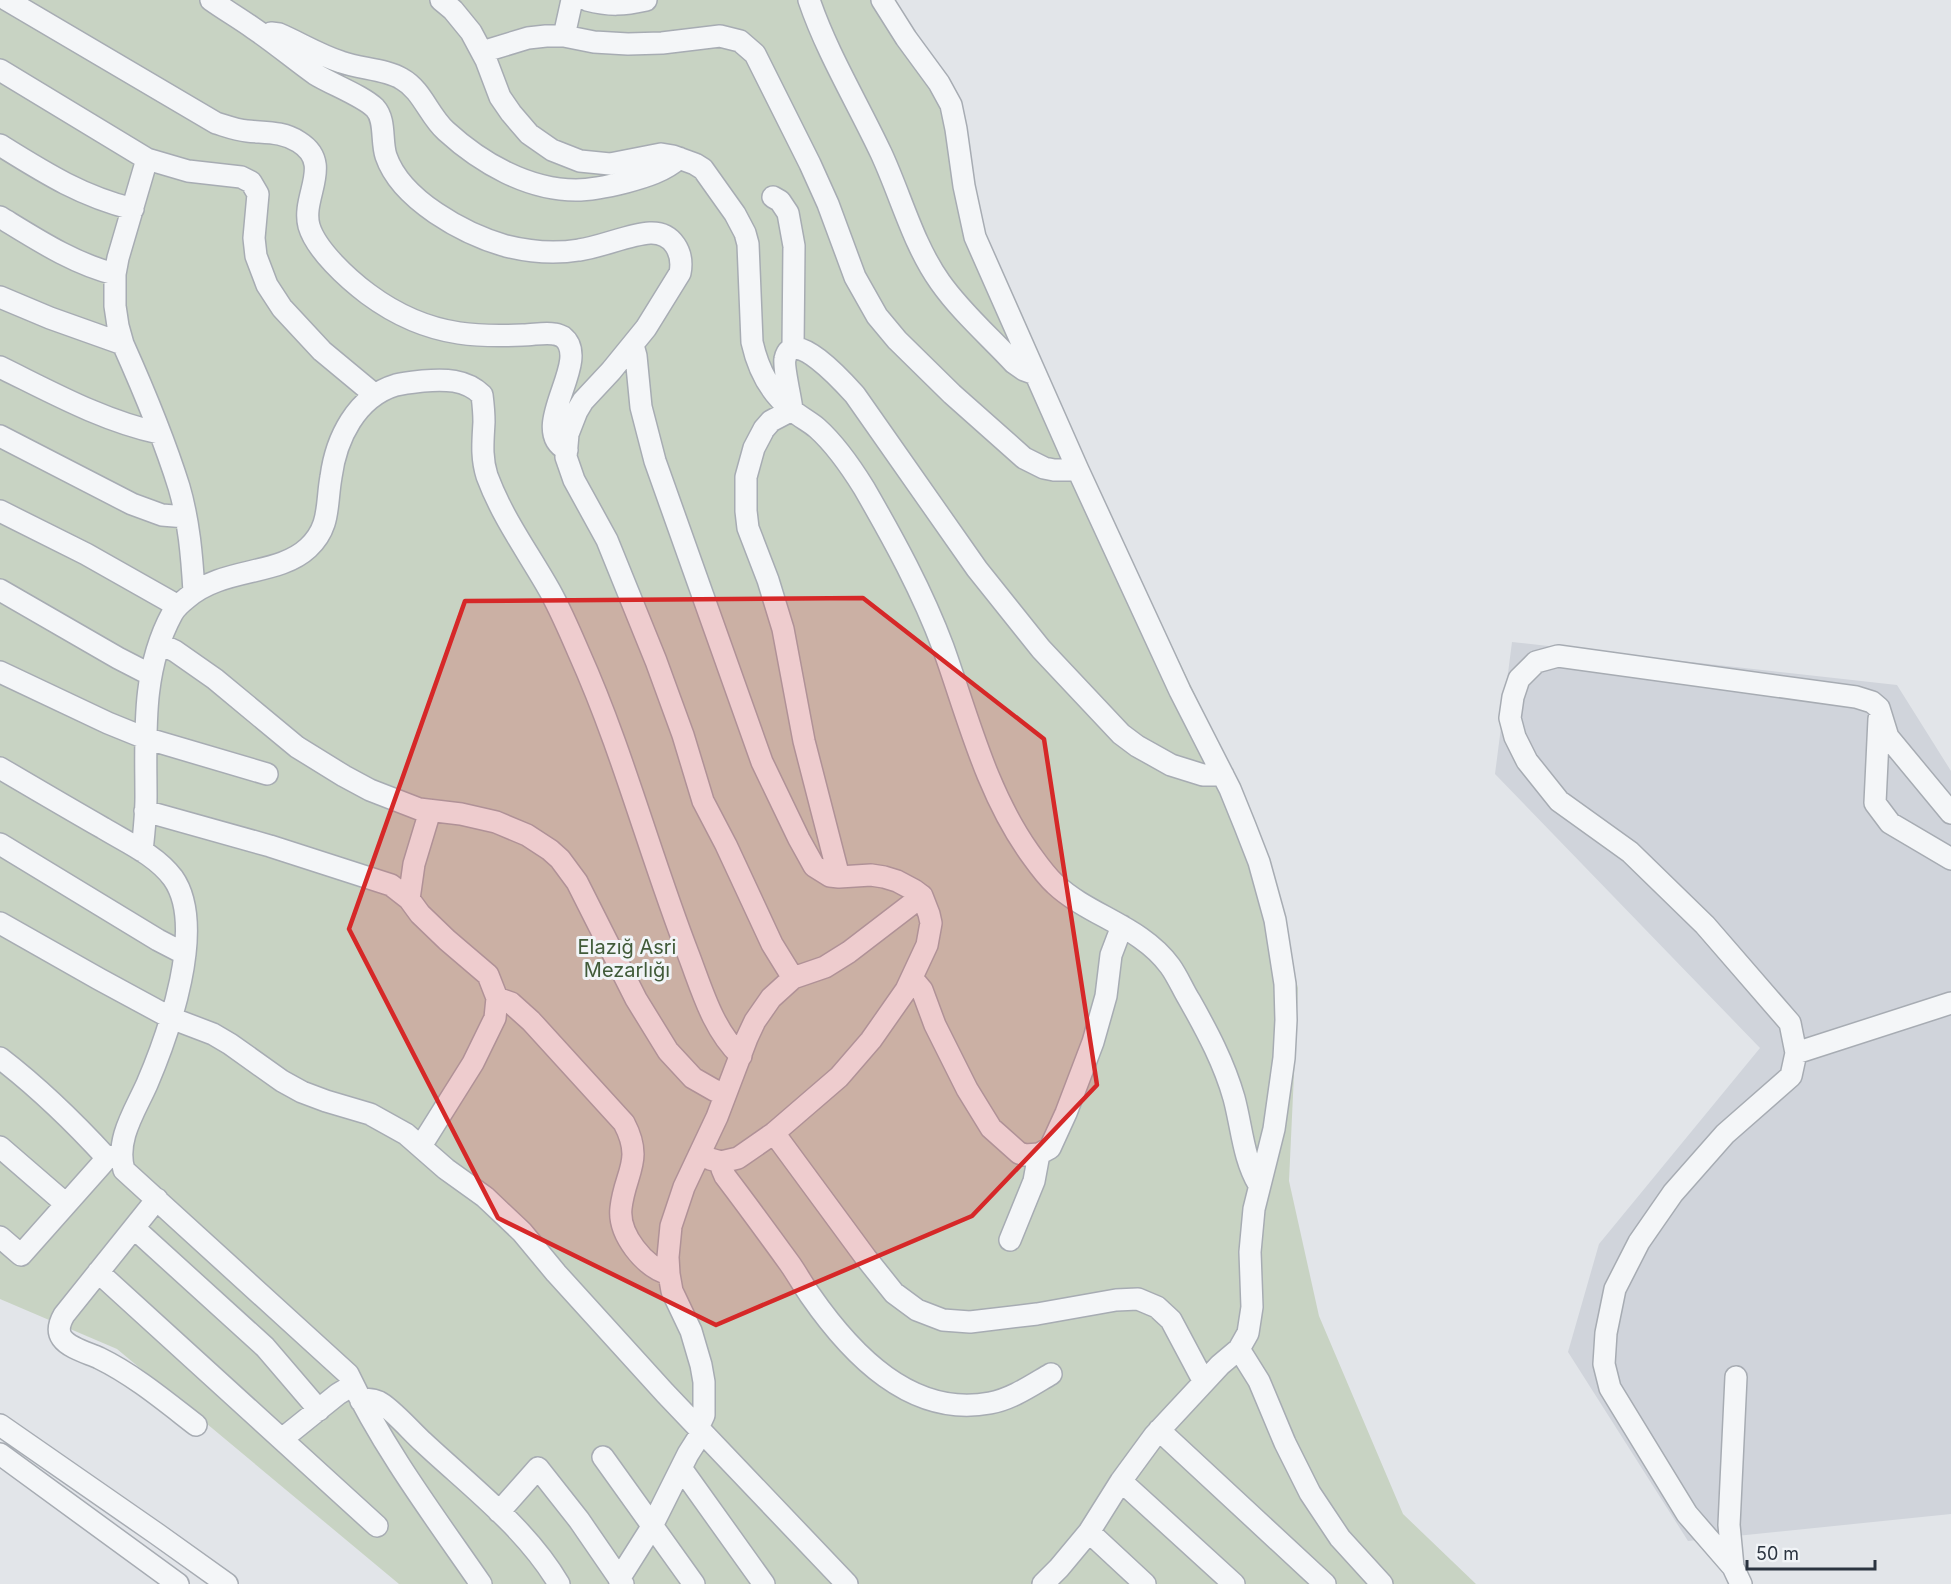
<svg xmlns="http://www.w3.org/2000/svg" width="1951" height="1584" font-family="Inter,sans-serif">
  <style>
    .built { fill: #d0d4db }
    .green { fill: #c8d3c3 }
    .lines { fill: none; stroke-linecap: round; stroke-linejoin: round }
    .minor-casing { stroke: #a7acb3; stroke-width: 24 }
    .minor { stroke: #f4f6f8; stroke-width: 21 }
    .marked { fill: #d62828; fill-opacity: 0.2; stroke: #d62828; stroke-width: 4.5; stroke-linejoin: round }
    .labels { text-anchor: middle; stroke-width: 6; stroke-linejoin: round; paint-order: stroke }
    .park-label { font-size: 20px; fill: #415b39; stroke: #f1f4f7 }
  </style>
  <rect width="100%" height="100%" fill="#e2e5e9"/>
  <path class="built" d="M 1512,642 L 1897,685 L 1951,771 L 1951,1514 L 1688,1541 L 1568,1352 L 1599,1244 L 1760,1048 L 1495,774 Z"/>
  <path class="green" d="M 0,0 L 889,0 L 939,82 L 994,273 L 1253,816 L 1298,988 L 1289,1181 L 1319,1316 L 1403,1514 L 1476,1584 L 399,1584 L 117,1349 L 0,1299 Z"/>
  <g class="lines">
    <g class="minor-casing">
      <path id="minor" d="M 7,0 L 216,123 C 226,126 236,130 247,131 C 265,133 282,131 299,142 C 334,164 301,196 309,226 C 316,250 348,279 368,294 C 395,314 425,328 459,333 C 479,336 502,336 523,335 C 533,335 545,332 554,334 C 556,334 561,336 563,337 C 593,361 526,429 567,450
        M 211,0 C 225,10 239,18 253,28 C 274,42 294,59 315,74 C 331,84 363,96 375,108 C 386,120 381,141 386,156 C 401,200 464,234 506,246 C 530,252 555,254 579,250 C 601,247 630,234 650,233 C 673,232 684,253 680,273 L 646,328 L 611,371 L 583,401 L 577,411 L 568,434 L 566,457 L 574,480 L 607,540 L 656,661 L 683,735 L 703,801 L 726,845 L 772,944 L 793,978
        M 441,0 L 453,10 L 471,32 L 486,60 L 500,97 L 511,113 L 529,134 L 552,150 L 580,161 L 610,164 L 661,154 L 673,156 L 695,164 L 703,169 L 735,214 L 745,233 L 748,244 L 752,342 C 758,369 770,393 792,410 C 800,417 810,422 817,428 C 836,445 851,467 864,488 C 894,540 922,591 943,647 C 968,717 986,791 1029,852 C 1037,863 1045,875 1055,884 C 1089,916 1141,926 1170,966 C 1178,977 1183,990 1190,1001 C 1208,1033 1224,1063 1234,1098 C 1242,1128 1243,1158 1259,1185
        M 587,0 C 610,6 624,5 646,0
        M 809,0 C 827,53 857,102 881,153 C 901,196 913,244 940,282 C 961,312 990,337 1014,363 L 1024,370 L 1035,374
        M 882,0 L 906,38 L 939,83 L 951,105 L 956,129 L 964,186 L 975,237 L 1078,470 L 1180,691 L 1230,789 L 1245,826 L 1259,862 L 1275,920 L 1285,984 L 1286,1020 L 1284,1058 L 1274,1129 L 1254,1209 L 1250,1252 L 1252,1307 L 1248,1333 L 1239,1349 L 1220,1365 L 1154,1436 L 1121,1481 L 1089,1532 L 1059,1568 L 1043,1584
        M 271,33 L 279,34 C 300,43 319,55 341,62 C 360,69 386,69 402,79 C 422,90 429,116 446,131 C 481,163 528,190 576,190 C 593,190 610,186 626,182 C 645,177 665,171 679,158
        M 564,36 L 572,0
        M 482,52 L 528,38 L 546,36 L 564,36 L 594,42 L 628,44 L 662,43 L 720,36 L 740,41 L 755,54 L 810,164 L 828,204 L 855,277 L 877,316 L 897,340 L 952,394 L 1024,458 L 1044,468 L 1054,470 L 1078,470
        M 0,70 L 147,159 L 188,171 L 241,177 L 251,182 L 258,194 L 254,238 L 256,256 L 267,285 L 282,308 L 322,351 L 375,395
        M 0,145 C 45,173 81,196 133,209
        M 147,159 L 118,258 L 115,274 L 115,306 L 118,326 L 123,344 C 144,391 164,439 179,487 C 189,521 192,557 194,592
        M 773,197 L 780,201 L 788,213 L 794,246 L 793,348
        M 0,217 C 36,239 74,264 115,274
        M 0,297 L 50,318 L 123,344
        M 633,345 L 636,356 L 641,407 L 655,461 L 762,762 L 799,839 L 814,866 L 830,876 L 839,877 L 871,875 L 884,877 L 897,881 L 914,890 L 922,896 L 929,914 L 931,923 L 927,945 L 906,990 L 871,1040 L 839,1077 L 774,1133 L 738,1158 L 721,1162 L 710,1159 L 699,1155
        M 0,367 C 51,392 103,421 159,433
        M 0,436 L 132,504 L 162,515 L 186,517
        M 0,511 L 86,554 L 178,606
        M 0,590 L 118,658 L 151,675
        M 160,644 L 175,651 L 215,679 L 297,747 L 344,776 L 370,790 L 419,809 L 461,814 L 496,822 L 527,835 L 550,850 L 560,859 L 577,882 L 636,999 L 668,1051 L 693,1078 L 714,1090 L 725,1095
        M 0,672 L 108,723 L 145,738 L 267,774
        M 1879,719 L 1875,803 L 1890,823 L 1951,859
        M 0,768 C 34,788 68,808 103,828 C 126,842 156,855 173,878 C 207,926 168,1035 147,1084 C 135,1111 115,1140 124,1170 L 348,1374 C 383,1448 434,1516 481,1584
        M 145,811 L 270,846 L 391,885 L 409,899 L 420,914 L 447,940 L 488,975 L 497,998 L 495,1018 L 473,1063 L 421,1146
        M 0,844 L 158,940 L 185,954
        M 142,851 C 144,833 146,815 146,797 C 146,735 141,671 172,614 C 175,608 182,602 187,598 C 223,567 278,576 308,548 C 331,527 326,504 331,477 C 336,439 356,397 396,385 C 404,383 414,382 423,381 C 444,379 466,379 482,395 C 483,403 484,413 484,422 C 483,441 481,457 487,476 C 503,519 528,552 550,591 C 561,611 570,632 579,653 C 623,751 650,856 689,956 C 702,990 713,1030 741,1056
        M 839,877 L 804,741 L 783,629 L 768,580 L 748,528 L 746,511 L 746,477 L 754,448 L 764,429 L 771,421 L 792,410 C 791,399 783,367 785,359 C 792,324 846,385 855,395 L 977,569 L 1041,649 L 1121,734 L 1137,746 L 1171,765 L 1203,775 L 1223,775
        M 409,899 L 414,864 L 430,811
        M 0,923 L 99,979 L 171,1018 L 213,1034 L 230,1044 L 282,1081 L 302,1092 L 326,1101 L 370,1114 L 406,1134 L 446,1169 L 485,1197 L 522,1232 L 556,1273 L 665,1393 L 847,1584
        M 912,978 L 922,990 L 935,1025 L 967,1089 L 991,1128 L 1019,1153 L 1025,1155 L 1039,1154 L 1050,1148 L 1066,1113 L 1093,1042 L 1106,996 L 1111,955 L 1122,926
        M 497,998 L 511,1003 L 531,1021 L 624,1123 C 644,1161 625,1172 621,1208 C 618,1234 644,1267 669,1274
        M 1796,1053 L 1951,1003
        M 0,1058 C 39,1088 74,1122 107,1158
        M 774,1133 L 866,1258 L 894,1293 L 917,1310 L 943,1320 L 970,1322 L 1037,1314 L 1116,1300 L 1138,1299 L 1157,1307 L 1171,1320 L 1204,1382
        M 0,1147 L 66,1204
        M 721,1162 L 722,1169 L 725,1176 C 747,1205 769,1235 790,1264 C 797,1274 803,1285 810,1295 C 851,1354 911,1418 990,1403 C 1012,1399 1032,1385 1051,1374
        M 157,1199 L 64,1315 C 60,1322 57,1331 62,1338 C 69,1348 88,1353 99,1358 C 134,1375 165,1401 196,1425
        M 134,1228 L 265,1347 L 319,1410
        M 0,1237 L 21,1255 L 101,1165 L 107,1158 L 121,1154
        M 1010,1240 L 1034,1181 L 1039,1154
        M 98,1272 L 377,1526
        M 1239,1349 L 1259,1381 L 1285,1443 L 1310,1493 L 1340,1538 L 1382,1584
        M 361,1401 C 366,1399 373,1399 379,1402 C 390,1407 412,1432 423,1442 C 470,1486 526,1528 559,1584
        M 0,1425 L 157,1534 L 227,1584
        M 698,1428 L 704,1415 L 704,1382 L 701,1365 L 691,1331 L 672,1291 L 669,1274 L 668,1257 L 671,1226 L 684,1187 L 717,1117 L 747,1038 L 755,1021 L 771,998 L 793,978 L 825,967 L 849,952 L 922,896
        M 1159,1430 L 1325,1584
        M 282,1439 L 338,1394 L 353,1385
        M 0,1454 L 178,1584
        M 603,1457 L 694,1584
        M 681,1468 L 764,1584
        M 1121,1481 L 1234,1584
        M 499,1512 L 538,1468 L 579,1520 L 623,1584
        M 1089,1532 L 1145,1584
        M 1733,1567 L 1729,1525 L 1736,1377
        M 619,1579 L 650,1530 L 688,1454 L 702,1432
        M 1741,1584 L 1733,1567 L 1687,1514 L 1610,1388 L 1604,1364 L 1606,1333 L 1615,1289 L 1639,1242 L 1673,1193 L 1725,1134 L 1791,1076 L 1796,1053 L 1790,1023 L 1705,925 L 1630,852 L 1559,801 L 1527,761 L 1515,737 L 1510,718 L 1513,697 L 1519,679 L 1536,662 L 1558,656 L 1856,697 L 1872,702 L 1879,708 L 1888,737 L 1951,813"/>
    </g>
    <use href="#minor" class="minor"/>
  </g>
  <path class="marked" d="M 863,598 L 1044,739 L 1097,1085 L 972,1216 L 716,1325 L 498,1218 L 349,929 L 465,601 Z"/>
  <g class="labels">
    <g class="park-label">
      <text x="627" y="954">Elazığ Asri<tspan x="627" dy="23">Mezarlığı</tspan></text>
    </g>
  </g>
  <path d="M1747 1560v9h128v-9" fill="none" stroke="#2b3440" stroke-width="3"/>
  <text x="1756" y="1560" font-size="18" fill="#2b3440" stroke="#f1f4f7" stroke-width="4.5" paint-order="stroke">50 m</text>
</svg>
